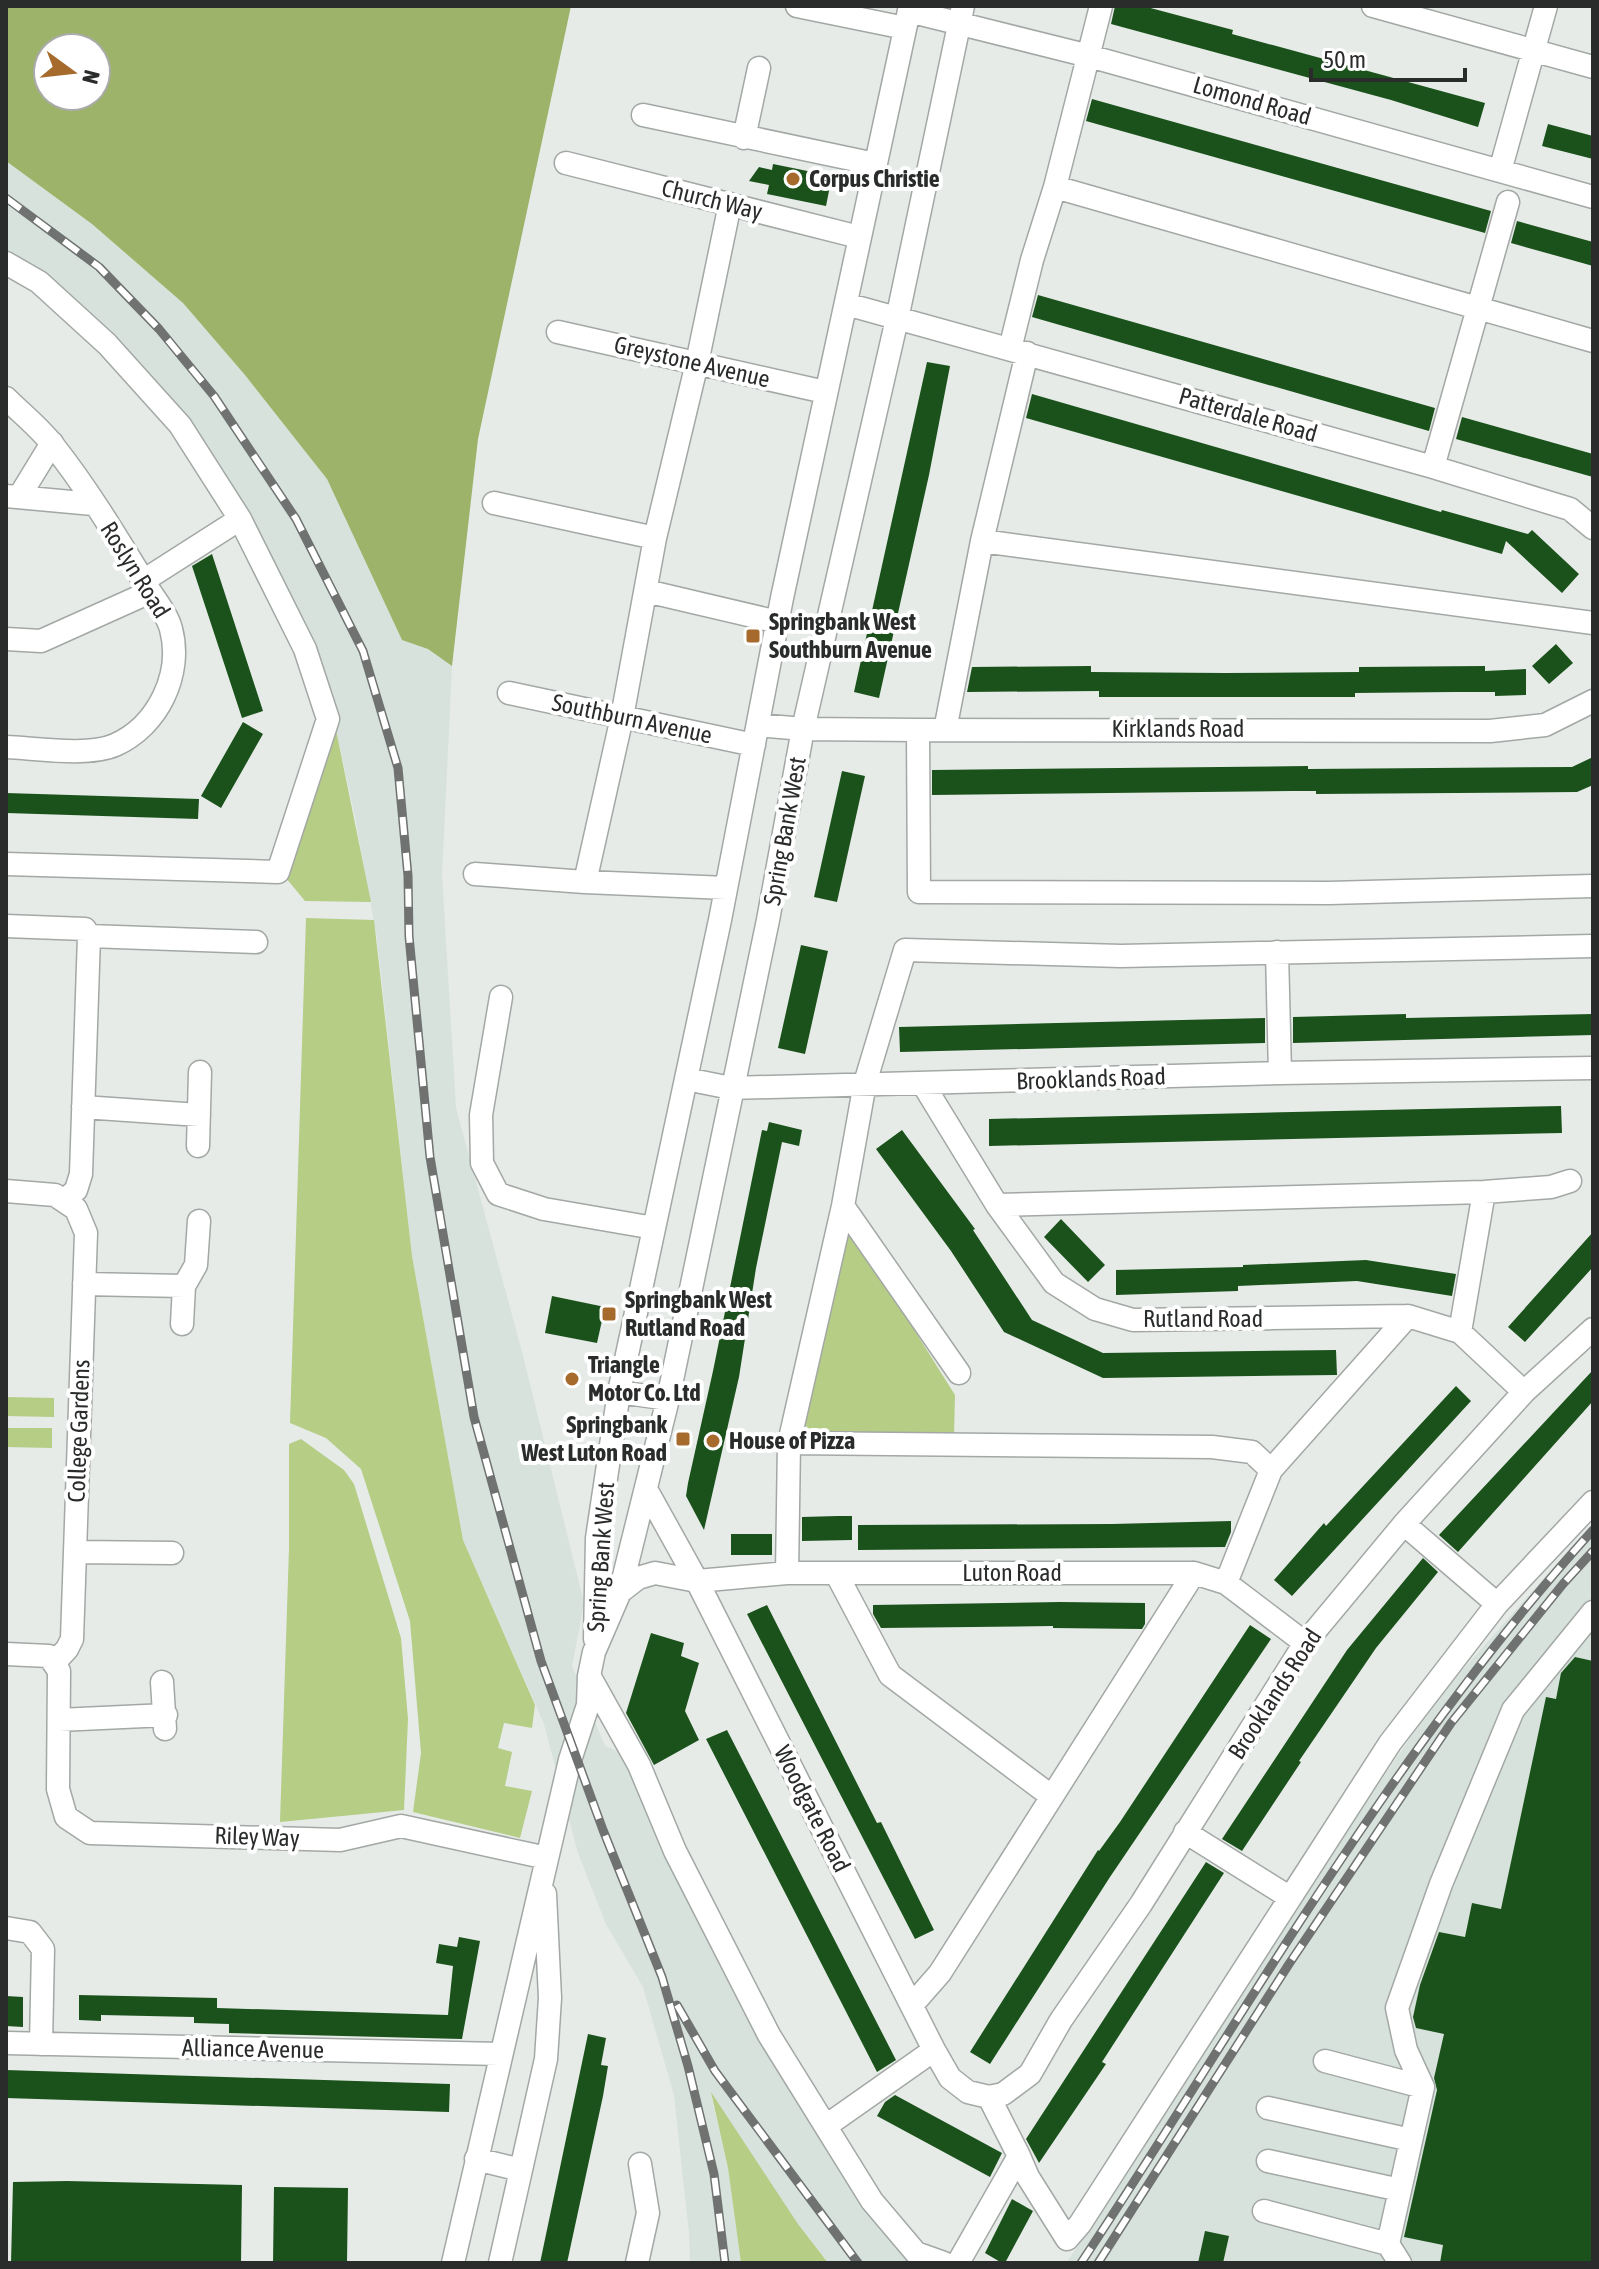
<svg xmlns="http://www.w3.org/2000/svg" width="1599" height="2269" font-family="'Asap Condensed',sans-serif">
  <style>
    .built { fill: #d6e2db }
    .green { fill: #b5cd85 }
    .forest { fill: #9cb369; fill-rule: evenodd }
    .building { fill: #1b521b }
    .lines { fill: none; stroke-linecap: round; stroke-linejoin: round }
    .minor-casing { stroke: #a3a8a5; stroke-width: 25 }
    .minor { stroke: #fff; stroke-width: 22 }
    .rail-casing { stroke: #6f7270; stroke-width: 9 }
    .rail { stroke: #fff; stroke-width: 6; stroke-dasharray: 18; stroke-linecap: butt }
    .poi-dot { fill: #a66a2c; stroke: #fff; stroke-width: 3 }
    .labels { text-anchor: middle; stroke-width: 8; stroke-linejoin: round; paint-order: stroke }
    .street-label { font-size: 24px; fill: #2a2c2b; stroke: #fff }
    .poi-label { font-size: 24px; font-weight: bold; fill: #2a2c2b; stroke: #fff; text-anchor: start }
  </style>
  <rect width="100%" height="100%" fill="#e6ebe8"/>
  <path class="built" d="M 6,161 L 92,224 L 183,303 L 245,375 L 327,479 L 402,640 L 428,648 L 452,666 L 442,875 L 456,1108 L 522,1352 L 584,1603 L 572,1666 L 605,1746 L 633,1757 L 689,1893 L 914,2263 L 828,2263 L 798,2224 L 711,2095 L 728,2168 L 741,2263 L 690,2263 L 689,2233 L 674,2095 L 643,1987 L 606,1924 L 578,1853 L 544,1724 L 463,1540 L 412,1256 L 377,938 L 355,817 L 336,730 L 198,436 L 82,305 L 6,255 Z
    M 1593,1523 L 1593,2263 L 1066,2263 L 1113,2196 L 1255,1966 L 1436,1700 Z"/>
  <path class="green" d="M 336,730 L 371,902 L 305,901 L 286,878 Z
    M 306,918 L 374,920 L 412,1256 L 463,1540 L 535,1705 L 532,1728 L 504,1723 L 498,1748 L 512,1752 L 505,1786 L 532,1791 L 520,1838 L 413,1812 L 421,1753 L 410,1621 L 361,1469 L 326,1438 L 290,1423 Z
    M 854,1234 L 955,1395 L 954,1436 L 815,1435 L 803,1423 L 842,1237 Z
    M 6,1397 L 54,1398 L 54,1417 L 6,1416 Z
    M 6,1428 L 52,1428 L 52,1448 L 6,1447 Z
    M 301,1439 L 344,1470 L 354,1484 L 401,1638 L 408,1719 L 404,1810 L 280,1822 L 289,1548 L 289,1444 Z
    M 711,2092 L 798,2224 L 828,2263 L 741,2263 L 728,2168 Z"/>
  <path class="forest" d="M 6,6 L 571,6 L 478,439 L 452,666 L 428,649 L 402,640 L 327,479 L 245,375 L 183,303 L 92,224 L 6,161 ZM 48,48 L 96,48 L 96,96 L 48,96 Z"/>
  <path class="building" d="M 1115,6 L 1143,6 L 1233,30 L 1232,34 L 1485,103 L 1478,127 L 1391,100 L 1111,24 Z
    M 1092,99 L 1491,211 L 1485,233 L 1086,121 Z
    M 1548,124 L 1593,136 L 1593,159 L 1542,146 Z
    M 773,164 L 832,176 L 826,206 L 767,194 L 769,185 L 749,181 L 759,167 L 772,170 Z
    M 1517,221 L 1593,242 L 1593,266 L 1511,243 Z
    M 1038,295 L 1435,408 L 1429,431 L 1032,317 Z
    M 927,362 L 950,366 L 929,475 L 879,698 L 854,692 Z
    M 1032,394 L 1441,512 L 1442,510 L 1528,534 L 1532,530 L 1579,574 L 1562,593 L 1506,541 L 1502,554 L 1026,418 Z
    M 1462,417 L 1593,454 L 1593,477 L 1456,439 Z
    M 212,554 L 263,711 L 242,718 L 192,566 Z
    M 1556,644 L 1573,663 L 1549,684 L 1532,666 Z
    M 1091,666 L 1091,672 L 1225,673 L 1359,672 L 1359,667 L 1485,666 L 1485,671 L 1526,669 L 1526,695 L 1495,696 L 1495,692 L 1454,692 L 1355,693 L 1355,697 L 1099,697 L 1099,691 L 967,692 L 972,667 Z
    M 243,722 L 263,734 L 221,808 L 201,796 Z
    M 1593,757 L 1593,785 L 1577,792 L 1316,794 L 1316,791 L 1292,791 L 932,795 L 932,770 L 1308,766 L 1308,769 L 1572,767 Z
    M 842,771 L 865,776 L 837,902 L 814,897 Z
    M 6,793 L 199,799 L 198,819 L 6,813 Z
    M 801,945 L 828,951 L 805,1054 L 778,1048 Z
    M 1406,1014 L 1406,1018 L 1593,1014 L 1593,1035 L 1293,1043 L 1293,1017 Z
    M 1265,1018 L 1265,1043 L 900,1052 L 899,1027 Z
    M 1561,1106 L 1562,1133 L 989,1146 L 989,1119 Z
    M 769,1122 L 802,1130 L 799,1146 L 782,1142 L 756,1268 L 739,1377 L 704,1530 L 686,1496 L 688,1483 L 713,1371 L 762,1130 L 767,1131 Z
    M 902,1130 L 975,1229 L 973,1230 L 1032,1320 L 1103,1353 L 1336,1350 L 1337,1375 L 1103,1378 L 1004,1332 L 951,1251 L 876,1149 Z
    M 1061,1219 L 1105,1265 L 1088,1282 L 1044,1237 Z
    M 1593,1232 L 1593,1267 L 1525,1342 L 1508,1327 Z
    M 1366,1260 L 1456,1274 L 1452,1296 L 1357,1281 L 1238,1286 L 1238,1291 L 1116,1295 L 1116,1270 L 1243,1267 L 1243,1265 Z
    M 552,1296 L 605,1307 L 597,1343 L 545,1333 Z
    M 1593,1370 L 1593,1401 L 1458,1552 L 1439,1535 Z
    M 1456,1386 L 1471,1401 L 1292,1596 L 1274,1580 L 1324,1523 L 1326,1526 Z
    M 838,1516 L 852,1516 L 852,1540 L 802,1541 L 802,1517 Z
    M 1231,1521 L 1231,1532 L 1225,1547 L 858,1550 L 858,1525 L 1112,1524 Z
    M 731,1534 L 772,1534 L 772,1555 L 731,1555 Z
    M 1423,1558 L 1438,1572 L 1376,1648 L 1299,1761 L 1301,1762 L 1242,1851 L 1222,1839 L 1347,1650 Z
    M 1060,1602 L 1145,1603 L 1145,1624 L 1142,1629 L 1053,1628 L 1053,1626 L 881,1628 L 873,1614 L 873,1605 Z
    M 767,1605 L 877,1823 L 881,1822 L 934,1930 L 915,1939 L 747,1614 Z
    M 1250,1625 L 1271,1639 L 1110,1877 L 990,2064 L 970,2052 L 1098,1850 L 1099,1851 L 1120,1822 Z
    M 651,1633 L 684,1643 L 681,1656 L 699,1663 L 685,1711 L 699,1740 L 654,1765 L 626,1713 Z
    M 1575,1657 L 1593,1661 L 1593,2263 L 1440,2263 L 1443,2245 L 1404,2237 L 1437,2090 L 1434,2078 L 1444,2034 L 1416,2028 L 1413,2017 L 1420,1985 L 1439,1932 L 1465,1937 L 1472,1903 L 1501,1909 L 1546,1697 L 1556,1699 L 1561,1673 Z
    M 727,1730 L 896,2060 L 877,2072 L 706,1739 Z
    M 1206,1862 L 1224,1873 L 1102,2062 L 1106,2064 L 1039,2163 L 1026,2139 Z
    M 459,1937 L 480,1941 L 462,2039 L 229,2033 L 229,2024 L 194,2023 L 194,2017 L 101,2015 L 101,2021 L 79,2020 L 79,1995 L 217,1998 L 217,2008 L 448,2015 L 453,1966 L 436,1963 L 439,1944 L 457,1947 Z
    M 6,1996 L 23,1997 L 23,2027 L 6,2026 Z
    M 588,2034 L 606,2038 L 601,2065 L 608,2066 L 603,2096 L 567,2263 L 540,2263 Z
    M 6,2070 L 450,2084 L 449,2112 L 6,2098 Z
    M 895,2095 L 1002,2153 L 990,2177 L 877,2116 L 885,2102 Z
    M 67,2181 L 242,2185 L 241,2263 L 11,2263 L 13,2182 Z
    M 274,2187 L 348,2188 L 347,2263 L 273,2263 Z
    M 1012,2199 L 1033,2211 L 1005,2263 L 1002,2263 L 985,2253 Z
    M 1205,2231 L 1229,2236 L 1223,2263 L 1198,2263 Z"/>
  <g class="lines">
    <g class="minor-casing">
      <path id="minor" d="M 797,6 L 905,28
        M 1101,6 L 1055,187 L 1593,341
        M 1373,6 L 1593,67
        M 909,11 L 1089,56 L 1593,197
        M 643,115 L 875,164
        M 744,138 L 759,68
        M 566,163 L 859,237
        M 1500,171 L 1546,6
        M 6,263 L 39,282 L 107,344 L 180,425 L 240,519 L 305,649 L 328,719 L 278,872 L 6,864
        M 846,304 L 1433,467 L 1570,509 L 1593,528
        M 558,332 L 825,392
        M 1010,349 L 1032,260 L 1055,187
        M 6,398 C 21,413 40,428 53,445 C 87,488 116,536 144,582 C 152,596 167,613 171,629 C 183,674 158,726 115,745 C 88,757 35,748 6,747
        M 1433,467 L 1508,202
        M 6,496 L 93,504
        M 19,497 L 52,443
        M 494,503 L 655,538
        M 982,541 L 1593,623
        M 143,581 L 240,519
        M 646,591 L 778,622
        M 6,639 L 41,641 L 150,592
        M 509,693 L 754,745
        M 758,725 L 803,729 L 918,730 L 1490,731 L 1545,725 L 1593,701
        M 918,730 L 919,892 L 1329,893 L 1593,886
        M 945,730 L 982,541 L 1027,353
        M 475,874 L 585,882
        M 726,888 L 585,882 L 622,717 L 655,538 L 697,363 L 730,204
        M 6,926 L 85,929 L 89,936 L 256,942
        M 1277,952 L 1280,1073
        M 501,997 L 481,1115 L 482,1163 L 498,1194 L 544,1209 L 654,1228
        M 686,1079 L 731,1088 L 1280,1073 L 1593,1068
        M 923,1084 L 997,1205 L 1054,1283 L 1095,1309 L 1133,1320 L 1408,1316 L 1460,1332 L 1524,1392
        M 83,1107 L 199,1115
        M 198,1146 L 200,1072
        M 6,1191 L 55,1195 L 76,1209 L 86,1233 L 72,1639 L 67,1649 L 54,1663
        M 64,1201 L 76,1190 L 81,1174 L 89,936
        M 997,1205 L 1484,1192 L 1551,1187 L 1570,1181
        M 843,1206 L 959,1373
        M 84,1284 L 184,1286
        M 182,1324 L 184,1286 L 196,1265 L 199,1221
        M 1460,1332 L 1484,1192
        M 619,1392 L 668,1399
        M 789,1443 L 1212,1447 L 1252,1452 L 1271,1470 L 1226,1583
        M 1271,1470 L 1408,1316
        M 646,1489 L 697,1581 L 934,2050 L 950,2078 L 968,2092 L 989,2097 L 1003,2094 L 1030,2074 L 1061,2020 L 1141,1904 L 1305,1643 L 1404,1524 L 1524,1392 L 1593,1329
        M 1404,1524 L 1497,1604
        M 75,1552 L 172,1553
        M 787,1573 L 789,1443 L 843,1206 L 865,1083 L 905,950 L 1121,956 L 1593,946
        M 836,1573 L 890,1675 L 1051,1796
        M 620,1592 L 638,1578 L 655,1573 L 697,1581 L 787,1573 L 1194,1573 L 1226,1583 L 1305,1643
        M 595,1639 L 597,1538 L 619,1392 L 720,920 L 782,598 L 910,6
        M 6,1654 L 49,1656 L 59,1671 L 58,1789 L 66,1817 L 90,1833 L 340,1840 L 401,1826 L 547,1858
        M 590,1677 L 639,1765 L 675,1851 L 769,2035 L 872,2201 L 916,2253 L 944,2263
        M 162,1682 L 165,1729
        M 59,1720 L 166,1715
        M 1185,1832 L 1289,1897
        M 6,1928 L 30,1932 L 43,1949 L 41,2044
        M 912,2005 L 940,1973 L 1194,1573
        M 6,2043 L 500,2054
        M 1325,2061 L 1423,2087 L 1388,2244 L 1400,2263
        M 1423,2087 L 1406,2050 L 1397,2008 L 1441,1884 L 1513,1710 L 1593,1612
        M 1268,2108 L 1411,2140
        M 826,2126 L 934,2050
        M 1019,2156 L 1028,2177 L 1067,2239 L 1080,2224 L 1390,1743 L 1497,1604 L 1593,1502
        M 476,2159 L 521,2170
        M 1268,2161 L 1400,2190
        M 1264,2211 L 1388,2244
        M 453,2263 L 570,1760 L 588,1705 L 589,1676 L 594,1652 L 620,1592 L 668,1399 L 768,920 L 803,729 L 897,319 L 963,6
        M 500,2263 L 546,2059 L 550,1998 L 545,1894
        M 637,2263 L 648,2213 L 640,2164
        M 958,2263 L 1019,2156 L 989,2097"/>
    </g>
    <use href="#minor" class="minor"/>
    <g class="rail-casing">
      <path id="rail" d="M 6,198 L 99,267 L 159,329 L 214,396 L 296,519 L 363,651 L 398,768 L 408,876 L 409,936 L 430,1157 L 474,1417 L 541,1661 L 603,1830 L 662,1977 L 688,2066 L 714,2174 L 725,2263
        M 677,2005 L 715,2071 L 858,2263
        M 1081,2263 C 1245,2015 1392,1751 1593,1530
        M 1098,2263 L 1289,1964 L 1451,1723 L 1563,1584 L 1593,1551"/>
    </g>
    <use href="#rail" class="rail"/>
  </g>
  <g class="poi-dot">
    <circle cx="793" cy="179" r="8"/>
    <rect x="745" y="628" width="16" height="16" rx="4"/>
    <rect x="601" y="1306" width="16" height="16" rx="4"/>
    <circle cx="572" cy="1379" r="8"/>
    <rect x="675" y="1431" width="16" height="16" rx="4"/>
    <circle cx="713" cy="1441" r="8"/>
  </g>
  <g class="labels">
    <g class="street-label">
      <text transform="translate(1252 101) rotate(16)" y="8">Lomond Road</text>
      <text transform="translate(712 200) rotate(14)" y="8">Church Way</text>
      <text transform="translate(692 362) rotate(13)" y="8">Greystone Avenue</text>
      <text transform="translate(1248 415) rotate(16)" y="8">Patterdale Road</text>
      <text transform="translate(135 570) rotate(58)" y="8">Roslyn Road</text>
      <text transform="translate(632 719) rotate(12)" y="8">Southburn Avenue</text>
      <text x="1178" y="737">Kirklands Road</text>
      <text transform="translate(785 831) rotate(-80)" y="8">Spring Bank West</text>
      <text transform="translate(1091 1079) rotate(-2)" y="8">Brooklands Road</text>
      <text x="1203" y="1327">Rutland Road</text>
      <text transform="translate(79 1431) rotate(-88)" y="8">College Gardens</text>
      <text transform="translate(601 1557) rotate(-86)" y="8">Spring Bank West</text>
      <text x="1012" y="1581">Luton Road</text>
      <text transform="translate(1275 1694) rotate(-57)" y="8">Brooklands Road</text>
      <text transform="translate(812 1809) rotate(63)" y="8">Woodgate Road</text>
      <text transform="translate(257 1837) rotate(2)" y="8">Riley Way</text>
      <text transform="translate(253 2049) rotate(1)" y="8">Alliance Avenue</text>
    </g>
    <g class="poi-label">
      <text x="809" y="187">Corpus Christie</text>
      <text x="769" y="630">Springbank West<tspan x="769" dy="28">Southburn Avenue</tspan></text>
      <text x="625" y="1308">Springbank West<tspan x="625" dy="28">Rutland Road</tspan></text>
      <text x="588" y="1373">Triangle<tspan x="588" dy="28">Motor Co. Ltd</tspan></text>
      <text x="667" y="1433" text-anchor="end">Springbank<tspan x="667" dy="28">West Luton Road</tspan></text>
      <text x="729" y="1449">House of Pizza</text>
    </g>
  </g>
  <rect width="1599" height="2269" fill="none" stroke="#2a2c2b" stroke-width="16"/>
  <g transform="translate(72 72) rotate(105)"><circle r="38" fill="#ffffff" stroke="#aaabaa" stroke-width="2"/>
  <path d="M0-6L14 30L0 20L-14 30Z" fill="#a66a2c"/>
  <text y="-12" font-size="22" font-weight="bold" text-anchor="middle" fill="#2a2c2b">N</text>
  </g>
  <path d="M1311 68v12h154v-12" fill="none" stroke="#2a2c2b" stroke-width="4"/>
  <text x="1323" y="68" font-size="24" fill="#2a2c2b" stroke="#ffffff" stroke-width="6" paint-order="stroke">50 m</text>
</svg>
